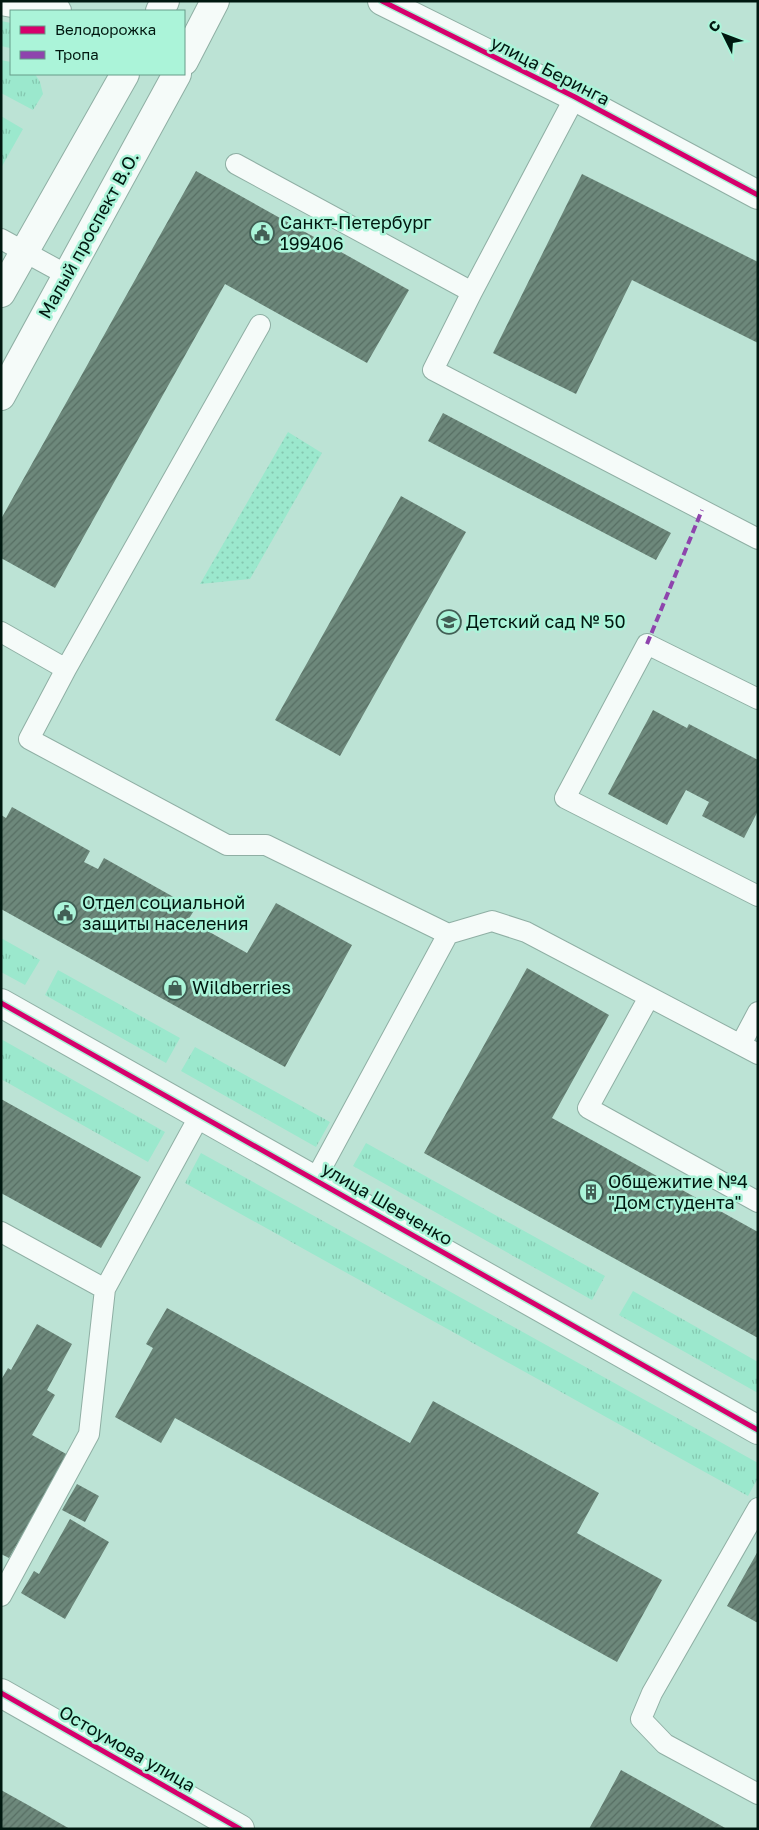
<svg xmlns="http://www.w3.org/2000/svg" width="759" height="1830" font-family="'Golos Text',sans-serif">
  <style>
    .grass { fill: url(#grass-tufts) }
    .park { fill: url(#park-dots) }
    .building { fill: url(#building-hatch) }
    .lines { fill: none; stroke-linecap: round; stroke-linejoin: round }
    .service-casing { stroke: #8fafa4; stroke-width: 22 }
    .minor-casing { stroke: #8fafa4; stroke-width: 30 }
    .tertiary-casing { stroke: #8fafa4; stroke-width: 30 }
    .secondary-casing { stroke: #8fafa4; stroke-width: 30 }
    .service { stroke: #f5fbf9; stroke-width: 20 }
    .minor { stroke: #f5fbf9; stroke-width: 28 }
    .tertiary { stroke: #f5fbf9; stroke-width: 28 }
    .secondary { stroke: #f5fbf9; stroke-width: 28 }
    .quiet { stroke: #8e44ad; stroke-width: 4; stroke-dasharray: 8 4; stroke-linecap: butt }
    .cycleway-casing { stroke: #abf4d9; stroke-width: 8 }
    .cycleway { stroke: #d6006c; stroke-width: 5 }
    .labels { text-anchor: middle; stroke-width: 5; stroke-linejoin: round; paint-order: stroke }
    .street-label { font-size: 18px; fill: #001810; stroke: #abf4d9 }
    .poi-label { font-size: 18px; fill: #001810; stroke: #abf4d9; text-anchor: start }
  </style>
  <defs>
    <pattern id="grass-tufts" width="24" height="20" patternUnits="userSpaceOnUse" patternTransform="scale(1.25)"><rect width="24" height="20" fill="#9be8cd"/><path d="M3 7l-1-3M5 7V3M7 7l1-3M15 17l-1-3M17 17v-4M19 17l1-3" fill="none" stroke="#84c6af"/></pattern>
    <pattern id="park-dots" width="8" height="8" patternUnits="userSpaceOnUse" patternTransform="scale(1.25)"><rect width="8" height="8" fill="#9be8cd"/><path d="M2 2h.1M6 6h.1" fill="none" stroke="#84c6af" stroke-width="1.8" stroke-linecap="round"/></pattern>
    <pattern id="building-hatch" width="6" height="6" patternUnits="userSpaceOnUse" patternTransform="scale(1.25)"><rect width="6" height="6" fill="#6d887b"/><path d="M-1 1l2-2M0 6l6-6M5 7l2-2" fill="none" stroke="#576e63"/></pattern>
  </defs>
  <rect width="100%" height="100%" fill="#bce3d5"/>
  <path class="grass" d="M 1,21 L 11,23 L 10,48 L 1,46 Z
    M 1,60 L 11,62 L 11,74 L 35,74 L 40,82 L 43,94 L 33,110 L 1,93 Z
    M 1,116 L 23,129 L 1,168 Z
    M 1,938 L 40,960 L 25,985 L 1,972 Z
    M 58,970 L 180,1038 L 166,1063 L 45,995 Z
    M 1,1039 L 165,1132 L 148,1162 L 1,1079 Z
    M 195,1047 L 330,1122 L 316,1147 L 181,1071 Z
    M 366,1143 L 605,1276 L 592,1300 L 353,1166 Z
    M 201,1153 L 758,1463 L 758,1478 L 748,1496 L 185,1183 Z
    M 633,1291 L 758,1362 L 758,1393 L 619,1315 Z"/>
  <path class="park" d="M 288,432 L 322,453 L 250,579 L 200,584 Z"/>
  <path class="building" d="M 196,171 L 409,290 L 367,363 L 225,284 L 55,588 L 1,558 L 1,519 Z
    M 582,174 L 758,262 L 758,343 L 632,280 L 576,394 L 493,353 Z
    M 443,413 L 671,533 L 656,560 L 428,441 Z
    M 401,496 L 466,532 L 340,756 L 275,720 Z
    M 653,710 L 687,728 L 689,724 L 758,760 L 758,811 L 744,838 L 702,816 L 709,802 L 686,790 L 667,825 L 608,794 Z
    M 12,807 L 90,851 L 84,862 L 98,869 L 104,858 L 195,909 L 188,920 L 247,953 L 276,903 L 352,945 L 285,1067 L 1,909 L 1,815 L 6,818 Z
    M 527,968 L 609,1015 L 552,1118 L 758,1232 L 758,1338 L 424,1153 Z
    M 1,1099 L 141,1177 L 101,1248 L 1,1193 Z
    M 167,1308 L 410,1443 L 433,1401 L 599,1493 L 577,1533 L 662,1580 L 617,1662 L 175,1418 L 161,1443 L 115,1417 L 153,1348 L 146,1344 Z
    M 37,1324 L 72,1344 L 47,1390 L 55,1395 L 32,1435 L 68,1455 L 9,1558 L 1,1554 L 1,1380 L 8,1368 L 11,1370 Z
    M 77,1484 L 99,1496 L 85,1522 L 62,1510 Z
    M 70,1519 L 109,1542 L 65,1619 L 21,1593 L 34,1571 L 39,1574 Z
    M 758,1551 L 758,1623 L 727,1606 Z
    M 621,1770 L 664,1794 L 727,1829 L 589,1829 Z
    M 1,1790 L 28,1805 L 70,1829 L 1,1829 Z"/>
  <g class="lines">
    <g class="service-casing">
      <path id="service" d="M 575,97 L 472,292 L 433,370 L 758,539
        M 236,164 L 472,292
        M 1,239 L 67,275
        M 260,325 L 66,669 L 29,739 L 227,845 L 266,845 L 448,934 L 492,921 L 526,932 L 758,1054
        M 1,632 L 66,669
        M 758,699 L 647,644 L 565,798 L 758,896
        M 649,997 L 588,1108 L 758,1202
        M 741,1044 L 758,1012
        M 315,1180 L 448,934
        M 1,1232 L 105,1289
        M 758,1508 L 652,1693 L 641,1719 L 665,1744 L 758,1794
        M 1,1596 L 89,1434 L 105,1289 L 200,1115"/>
    </g>
    <g class="minor-casing">
      <path id="minor" d="M 382,1 L 575,97 L 758,195
        M 1,1693 L 240,1829"/>
    </g>
    <g class="tertiary-casing">
      <path id="tertiary" d="M 1,1 L 57,11
        M 1,1003 L 758,1430"/>
    </g>
    <g class="secondary-casing">
      <path id="secondary" d="M 160,11 L 165,1
        M 184,61 L 215,1
        M 1,293 L 125,74
        M 1,396 L 177,74"/>
    </g>
    <use href="#service" class="service"/>
    <use href="#minor" class="minor"/>
    <use href="#tertiary" class="tertiary"/>
    <use href="#secondary" class="secondary"/>
    <path class="quiet" d="M 647,644 L 702,510"/>
    <g class="cycleway-casing">
      <path id="cycleway" d="M 382,1 L 575,97 L 758,195
        M 1,1003 L 758,1430
        M 1,1693 L 240,1829"/>
    </g>
    <use href="#cycleway" class="cycleway"/>
  </g>
  <defs>
    <g id="civic-ring" transform="scale(1.25)"><circle r="9.5" fill="#abf4d9" stroke="#425f55" stroke-width="1.5"/><path d="M-.6-6.5H3V-4.5H.6V-3L4-1V1h2V6H-6V1h2V-1L-.6-3ZM-1.2 2.5V6h2.4V2.5Z" fill="#425f55"/></g>
    <g id="school-ring" transform="scale(1.25)"><circle r="9.5" fill="#abf4d9" stroke="#425f55" stroke-width="1.5"/><path d="M0-5L7-2L0 1L-7-2ZM-4 1L0 2.5L4 1V4Q0 6-4 4Z" fill="#425f55"/></g>
    <g id="shop-ring" transform="scale(1.25)"><circle r="9.5" fill="#abf4d9" stroke="#425f55" stroke-width="1.5"/><path d="M-5-2.5h2.3a2.7 3.5 0 0 1 5.4 0H5L5.5 6h-11ZM-1.5-2.5h3a1.5 2.3 0 0 0-3 0Z" fill="#425f55"/></g>
    <g id="building-ring" transform="scale(1.25)"><circle r="9.5" fill="#abf4d9" stroke="#425f55" stroke-width="1.5"/><path d="M-4-6H4V6H1V3H-1V6H-4ZM-2.5-4.3h1.7v1.8h-1.7ZM.8-4.3h1.7v1.8H.8ZM-2.5-1h1.7V.8h-1.7ZM.8-1h1.7V.8H.8Z" fill="#425f55"/></g>
  </defs>
  <g fill-rule="evenodd">
    <use href="#civic-ring" x="262" y="233"/>
    <use href="#school-ring" x="449" y="622"/>
    <use href="#civic-ring" x="65" y="913"/>
    <use href="#shop-ring" x="175" y="988"/>
    <use href="#building-ring" x="591" y="1192"/>
  </g>
  <g class="labels">
    <g class="street-label">
      <text transform="translate(550 71) rotate(27)" y="6">улица Беринга</text>
      <text transform="translate(89 235) rotate(-61)" y="6">Малый проспект В.О.</text>
      <text transform="translate(387 1204) rotate(30)" y="6">улица Шевченко</text>
      <text transform="translate(127 1749) rotate(30)" y="6">Остоумова улица</text>
    </g>
    <g class="poi-label">
      <text x="280" y="229">Санкт-Петербург<tspan x="280" dy="21">199406</tspan></text>
      <text x="466" y="628">Детский сад № 50</text>
      <text x="82" y="909">Отдел социальной<tspan x="82" dy="21">защиты населения</tspan></text>
      <text x="192" y="994">Wildberries</text>
      <text x="608" y="1188">Общежитие №4<tspan x="608" dy="21">"Дом студента"</tspan></text>
    </g>
  </g>
  <rect width="759" height="1830" fill="none" stroke="#001810" stroke-width="5"/>
  <rect x="10" y="10" width="175" height="65" fill="#abf4d9" stroke="#679c89"/>
  <rect x="20" y="26" width="25" height="8" fill="#d6006c" stroke="#679c89"/>
  <text x="55" y="35" font-size="15" fill="#001810">Велодорожка</text>
  <rect x="20" y="51" width="25" height="8" fill="#8e44ad" stroke="#679c89"/>
  <text x="55" y="60" font-size="15" fill="#001810">Тропа</text>
  <g transform="translate(724 35) rotate(312)" stroke="#abf4d9" stroke-width="4" paint-order="stroke">
  <path d="M0-4L9 19L0 12L-9 19Z" fill="#001810"/>
  <text y="-8" font-size="14" font-weight="bold" text-anchor="middle" fill="#001810">С</text>
  </g>
</svg>
